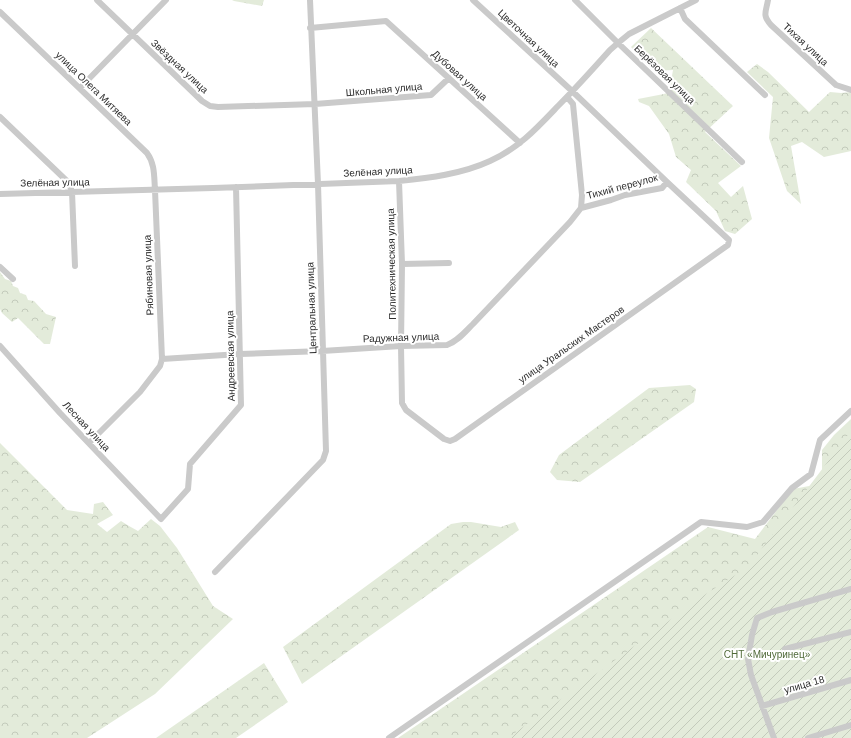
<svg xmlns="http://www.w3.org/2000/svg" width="851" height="738" font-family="Arial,sans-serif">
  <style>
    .forest { fill: url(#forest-crowns) }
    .garden { fill: url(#garden-furrows) }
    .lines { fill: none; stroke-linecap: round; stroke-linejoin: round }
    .minor { stroke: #cacaca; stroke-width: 6 }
    .labels { text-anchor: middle; stroke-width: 4; stroke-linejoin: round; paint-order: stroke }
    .street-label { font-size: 10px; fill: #2d2d2d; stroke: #fff }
    .park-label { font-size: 10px; fill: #506a39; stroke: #fff }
  </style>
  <defs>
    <pattern id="forest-crowns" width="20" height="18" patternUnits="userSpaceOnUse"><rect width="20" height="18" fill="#e3ebda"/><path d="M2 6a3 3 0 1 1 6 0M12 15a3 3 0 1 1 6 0" fill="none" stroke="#c3cabb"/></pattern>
    <pattern id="garden-furrows" width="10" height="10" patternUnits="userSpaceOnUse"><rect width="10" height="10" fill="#e3ebda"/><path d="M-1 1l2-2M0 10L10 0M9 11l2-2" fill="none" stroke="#c3cabb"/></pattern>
  </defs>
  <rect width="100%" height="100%" fill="#fff"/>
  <path class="forest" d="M 232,0 L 264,0 L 262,6 L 234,1 Z
    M 651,28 L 733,106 L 705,132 L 741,166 L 718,183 L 731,197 L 743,186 L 752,219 L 735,234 L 725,231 L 716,211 L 686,182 L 691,170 L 676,157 L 669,134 L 649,106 L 639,102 L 638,99 L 669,93 L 673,70 L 655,71 L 631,47 Z
    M 757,64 L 768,72 L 809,112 L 830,92 L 841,93 L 851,92 L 851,151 L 824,157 L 802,142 L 791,146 L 801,204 L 787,191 L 769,138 L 773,97 L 747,72 Z
    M 0,272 L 5,279 L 11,281 L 13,286 L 18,288 L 20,293 L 26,295 L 28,300 L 34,301 L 46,314 L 56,317 L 50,344 L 44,344 L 18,318 L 12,322 L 2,313 L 0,309 Z
    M 690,385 L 696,389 L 694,402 L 580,482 L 557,480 L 550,472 L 559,455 L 649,388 Z
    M 851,419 L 851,533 L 716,738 L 398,738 L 708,527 L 755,539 L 793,489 L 847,479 L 822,472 L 822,450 L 834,435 Z
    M 0,443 L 67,510 L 93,514 L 94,504 L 103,502 L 113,515 L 97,524 L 107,532 L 121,521 L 129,526 L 138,531 L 151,519 L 160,526 L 177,548 L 213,606 L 233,619 L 155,694 L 87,738 L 0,738 Z
    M 463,522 L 471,522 L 501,527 L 515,522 L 519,530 L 302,684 L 283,647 L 451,524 Z
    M 264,663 L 288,702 L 236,738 L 156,738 Z"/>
  <path class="garden" d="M 851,431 L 851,738 L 508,738 L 706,594 L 748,567 Z"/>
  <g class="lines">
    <path class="minor" d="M 97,0 L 202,101 L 210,106 L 218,107 L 315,104 L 431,95 L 449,78
      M 575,0 L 618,43 L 742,162
      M 768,0 C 766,12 762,15 771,25 L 836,85 L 851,90
      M 680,8 L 685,19 L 765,95
      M 0,12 L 147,153 C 155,164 154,176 155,190 L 162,359 L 160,366 L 140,392 L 89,443
      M 310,28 L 386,21 L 520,143
      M 80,88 L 166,0
      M 0,117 L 69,183 L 72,192 L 75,266
      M 399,181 L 402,264 L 401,346 L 402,403 L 406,410 L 444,439 L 450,441 L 455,439 L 728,245 L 729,240 L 667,182 L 572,91 L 473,0
      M 0,194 L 213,188 L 399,181 C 429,178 462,174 490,161 C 519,148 537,128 558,106 C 576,88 593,69 610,50 L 618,43 L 629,34 L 696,0
      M 581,208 L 611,200 L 625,195 L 662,188 L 667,182
      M 402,264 L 449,263
      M 0,267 L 13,279
      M 0,346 L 60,413 L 161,519 L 188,489 L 190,464 L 241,405 L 236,187
      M 162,359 L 240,354 L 322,351 L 401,346 L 447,345 C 458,341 465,332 473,324 L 570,222 L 581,208 L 582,195 L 573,104 L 567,97
      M 215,572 L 323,460 L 326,451 L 318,184 L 310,0
      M 785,649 L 851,632
      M 762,706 L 851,680
      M 389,738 L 701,522 L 747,527 L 763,522 L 792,488 L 811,474 L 820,440 L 851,411
      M 774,738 L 751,675 L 748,659 L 752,635 L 757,618 L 772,612 L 851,589
      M 808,738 L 851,725"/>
  </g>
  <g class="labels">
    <g class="street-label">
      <text transform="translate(529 38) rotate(43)" y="4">Цветочная улица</text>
      <text transform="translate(806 44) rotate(43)" y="4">Тихая улица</text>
      <text transform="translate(180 66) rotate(43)" y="4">Звёздная улица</text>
      <text transform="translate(665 74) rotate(44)" y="4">Берёзовая улица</text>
      <text transform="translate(460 75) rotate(42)" y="4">Дубовая улица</text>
      <text transform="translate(94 88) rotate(44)" y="4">улица Олега Митяева</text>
      <text transform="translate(384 89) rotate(-5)" y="4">Школьная улица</text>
      <text transform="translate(378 171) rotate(-3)" y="4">Зелёная улица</text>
      <text transform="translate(55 182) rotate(-1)" y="4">Зелёная улица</text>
      <text transform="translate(622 186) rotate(-15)" y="4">Тихий переулок</text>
      <text transform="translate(391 264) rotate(-91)" y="4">Политехническая улица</text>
      <text transform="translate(148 275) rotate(-92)" y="4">Рябиновая улица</text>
      <text transform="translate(311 308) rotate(-92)" y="4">Центральная улица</text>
      <text transform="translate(401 337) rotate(-2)" y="4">Радужная улица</text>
      <text transform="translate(571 344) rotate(-35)" y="4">улица Уральских Мастеров</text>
      <text transform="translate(230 356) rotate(-91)" y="4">Андреевская улица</text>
      <text transform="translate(87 426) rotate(47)" y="4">Лесная улица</text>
      <text transform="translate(804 684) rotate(-16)" y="4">улица 18</text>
    </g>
    <g class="park-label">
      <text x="767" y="658">СНТ «Мичуринец»</text>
    </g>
  </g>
</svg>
